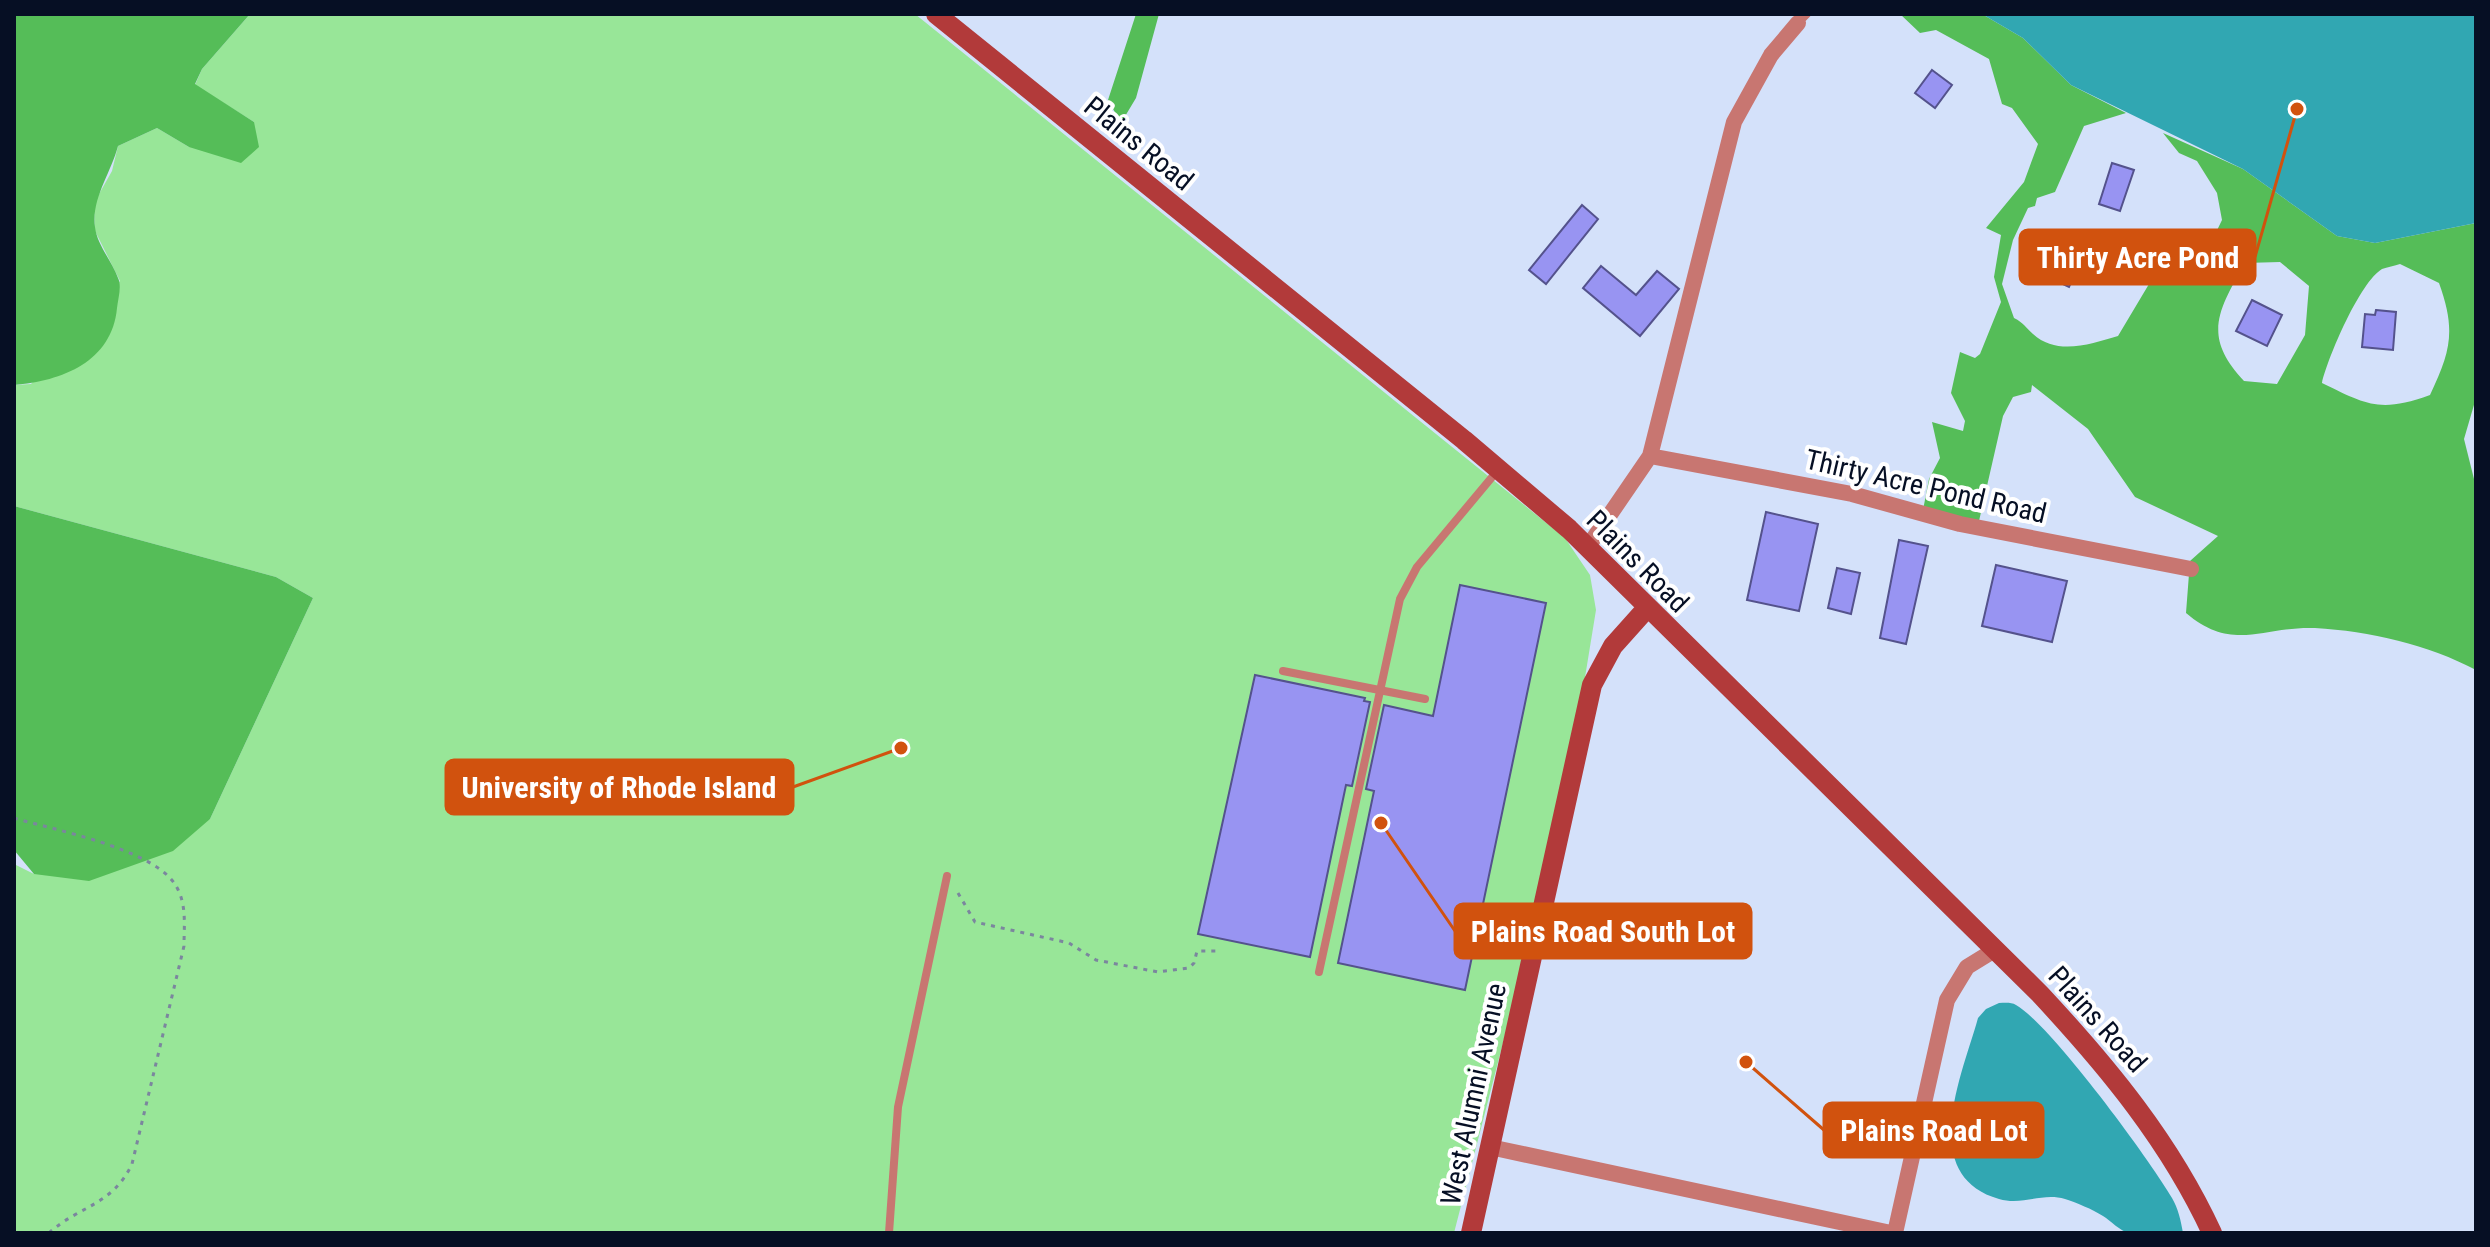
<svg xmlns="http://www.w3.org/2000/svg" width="2490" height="1247" font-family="'Roboto Condensed',sans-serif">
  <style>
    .green { fill: #98e698 }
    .forest { fill: #55bd58; fill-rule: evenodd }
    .water { fill: #31a7b2 }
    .building { fill: #9894f2; stroke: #54528c; stroke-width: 2 }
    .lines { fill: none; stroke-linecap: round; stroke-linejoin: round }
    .path { stroke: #7b869e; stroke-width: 3; stroke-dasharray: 4 6; stroke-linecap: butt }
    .lane { stroke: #c87671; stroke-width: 8 }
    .street { stroke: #c87671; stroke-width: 16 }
    .secondary { stroke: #b23a3a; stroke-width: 20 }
    .labels { text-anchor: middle; stroke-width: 8; stroke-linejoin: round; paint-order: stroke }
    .street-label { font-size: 28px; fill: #060f24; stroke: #fff }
    .leader { fill: none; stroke: #d1520e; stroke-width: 3 }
    .callout-dot { fill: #d1520e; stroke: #fff; stroke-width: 3 }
    .callout { fill: #d1520e; stroke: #d1520e; stroke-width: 3 }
    .callout-label { font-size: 30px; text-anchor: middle; font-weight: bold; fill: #fff }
  </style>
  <rect width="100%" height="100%" fill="#d4e1fa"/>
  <path class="green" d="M 250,14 L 915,14 L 1565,538 L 1590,575 L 1596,610 L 1564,806 L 1454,1233 L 14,1233 L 14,864 L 34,874 L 210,819 L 313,598 L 276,577 L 14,506 L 14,385 L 31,384 L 120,281 L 95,231 L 94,203 L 112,171 L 118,146 L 157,128 L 189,147 L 254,122 L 195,85 L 202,69 Z"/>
  <path class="forest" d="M 14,14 L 250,14 L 202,69 L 195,84 L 254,122 L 259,147 L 241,163 L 189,147 L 157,128 L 118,146 C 111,173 91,199 95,227 C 97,245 112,261 118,278 C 122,286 118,299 117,308 C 112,362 62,381 14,385 Z
    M 1136,14 L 1159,14 L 1136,98 L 1121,123 L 1108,100 Z
    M 1900,14 L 1982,14 L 2023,38 L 2071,85 L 2126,113 L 2084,126 L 2055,192 L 2037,198 L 2035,206 L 2028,208 L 2013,240 L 2002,284 L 2014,318 C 2024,323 2025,327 2033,334 C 2057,356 2091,344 2118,336 L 2152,279 L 2193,267 L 2206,253 L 2222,220 L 2217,193 L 2197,161 L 2179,153 L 2163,133 L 2243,169 L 2337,236 L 2375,243 L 2476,223 L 2476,398 L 2464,439 L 2476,487 L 2476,670 C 2429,645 2369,631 2315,628 C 2263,626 2233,653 2186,613 L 2190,561 L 2218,536 L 2135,497 L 2088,429 L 2032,385 L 2031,392 L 2013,397 L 2003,416 L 1979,521 L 1923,510 L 1929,479 L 1940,458 L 1932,422 L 1963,431 L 1965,421 L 1951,393 L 1960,352 L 1975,358 L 1980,354 L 2001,302 L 1994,277 L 2001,235 L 1986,228 L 2024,182 L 2038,144 L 2012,108 L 2002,104 L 1989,59 L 1936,30 L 1920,33 ZM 2280,262 L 2309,286 L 2305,335 L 2277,384 L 2244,381 C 2202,336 2218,311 2245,263 ZM 2400,264 L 2439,283 C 2456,330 2451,351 2430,395 C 2380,413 2367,405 2322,383 C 2328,357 2360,282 2382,269 C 2387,267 2395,266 2400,264 Z
    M 14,506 L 276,577 L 313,598 L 210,819 L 173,851 L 89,881 L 34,874 L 14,850 Z"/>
  <path class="water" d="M 1982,14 L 2476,14 L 2476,223 L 2375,243 L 2337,236 L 2243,169 L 2071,85 L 2023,38 Z
    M 1999,1003 C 2005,1003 2011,1002 2016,1005 C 2050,1024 2150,1160 2172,1198 C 2178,1208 2181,1221 2183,1233 C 2166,1233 2145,1236 2129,1233 C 2120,1231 2111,1221 2103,1216 C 2092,1209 2077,1203 2065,1199 C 2042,1192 2023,1206 1999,1199 C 1916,1175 1963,1073 1978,1018 L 1986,1009 Z"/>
  <path class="building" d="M 1932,70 L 1952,85 L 1935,108 L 1915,93 Z
    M 2112,163 L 2134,170 L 2120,211 L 2099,204 Z
    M 1582,205 L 1598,219 L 1546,284 L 1529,270 Z
    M 2063,256 L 2079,264 L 2069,287 L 2052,279 Z
    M 1601,266 L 1636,295 L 1657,271 L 1679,289 L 1640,336 L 1583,288 Z
    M 2252,300 L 2282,315 L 2267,346 L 2236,331 Z
    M 2376,310 L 2396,312 L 2393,350 L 2362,347 L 2365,314 L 2375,315 Z
    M 1766,512 L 1818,524 L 1799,611 L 1747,600 Z
    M 1899,540 L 1928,546 L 1906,644 L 1880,638 Z
    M 1996,565 L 2067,581 L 2052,642 L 1982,626 Z
    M 1837,568 L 1860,573 L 1851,614 L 1828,608 Z
    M 1460,585 L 1546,603 L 1465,990 L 1338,963 L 1374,791 L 1366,789 L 1384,705 L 1433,716 Z
    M 1255,675 L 1365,698 L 1364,701 L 1370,702 L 1352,786 L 1346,785 L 1310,957 L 1198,934 Z"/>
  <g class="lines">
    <path class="path" d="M 14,818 C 54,830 155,849 176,886 C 187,904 184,926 184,946 L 132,1164 C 112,1206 80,1205 49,1233
      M 958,893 L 975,922 L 1069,943 L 1096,960 L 1158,972 L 1189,968 L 1194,963 L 1197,951 L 1220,951"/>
    <path class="lane" d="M 1798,23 L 1807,14
      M 1283,671 L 1425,699
      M 1319,972 L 1400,599 L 1417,567 L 1498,470
      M 889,1233 L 898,1107 L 947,876"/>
    <path class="street" d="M 1650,456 L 1852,494 L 1960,524 L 2191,569
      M 1587,548 L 1650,456 L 1734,122 L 1771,55 L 1798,23
      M 1490,1147 L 1891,1233
      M 1895,1233 L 1947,1000 L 1967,967 L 1993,951"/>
    <path class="secondary" d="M 936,14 L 1464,440 L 1569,529 L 2040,994 C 2108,1067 2170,1142 2212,1233
      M 1471,1233 L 1592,685 L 1613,646 L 1647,608"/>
  </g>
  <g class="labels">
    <g class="street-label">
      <text transform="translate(1139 143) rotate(39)" y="10">Plains Road</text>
      <text transform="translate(1926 486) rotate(13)" y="10">Thirty Acre Pond Road</text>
      <text transform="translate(1638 561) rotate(45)" y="10">Plains Road</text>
      <text transform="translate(2098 1019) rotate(48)" y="10">Plains Road</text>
      <text transform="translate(1473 1094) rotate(-78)" y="10">West Alumni Avenue</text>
    </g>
  </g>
  <path class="leader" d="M2297 109L2255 257M901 748L793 787M1381 823L1455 931M1746 1062L1824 1130"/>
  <g class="callout-dot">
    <circle cx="2297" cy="109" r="8"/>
    <circle cx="901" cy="748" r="8"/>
    <circle cx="1381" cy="823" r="8"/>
    <circle cx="1746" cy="1062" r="8"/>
  </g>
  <g class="callout">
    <rect x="2020" y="230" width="235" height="54" rx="8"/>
    <rect x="446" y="760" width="347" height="54" rx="8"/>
    <rect x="1455" y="904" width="296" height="54" rx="8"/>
    <rect x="1824" y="1103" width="219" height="54" rx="8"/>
  </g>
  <g class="callout-label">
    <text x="2138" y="268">Thirty Acre Pond</text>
    <text x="619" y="798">University of Rhode Island</text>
    <text x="1603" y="942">Plains Road South Lot</text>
    <text x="1934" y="1141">Plains Road Lot</text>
  </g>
  <rect width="2490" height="1247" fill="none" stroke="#060f24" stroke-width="32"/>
</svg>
